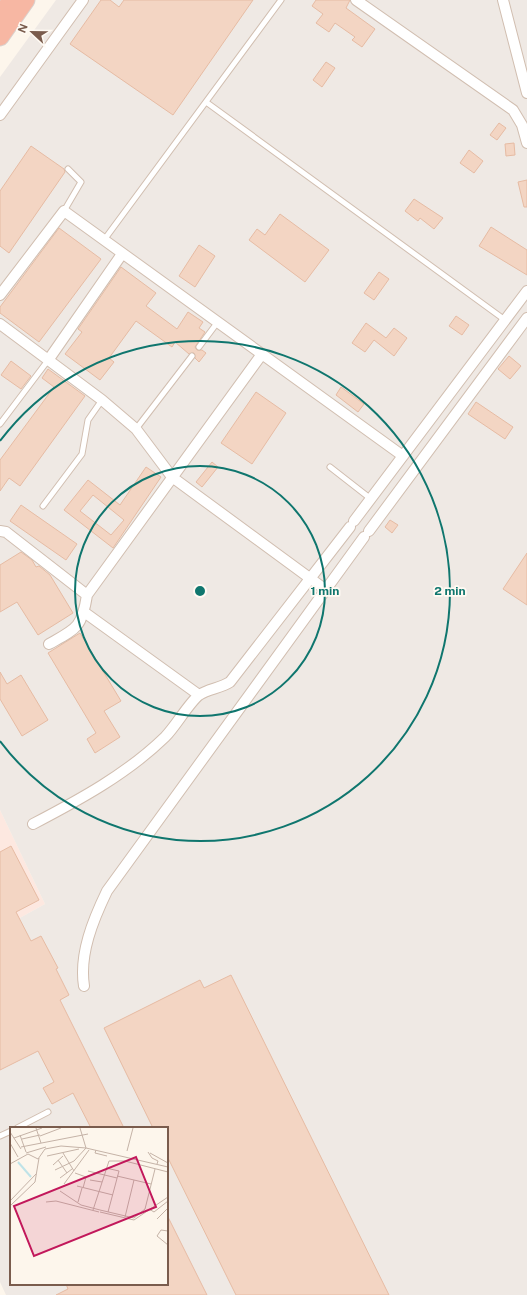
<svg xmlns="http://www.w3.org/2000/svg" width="527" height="1295" font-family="'Public Sans',sans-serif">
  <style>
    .commercial { fill: #fde8e0 }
    .industrial { fill: #efe9e4; fill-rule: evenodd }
    .building { fill: #f3d5c3; stroke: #e6bba3; fill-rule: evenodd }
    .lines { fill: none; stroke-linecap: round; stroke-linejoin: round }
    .lane-casing { stroke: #d1beb0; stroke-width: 7 }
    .street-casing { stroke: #d1beb0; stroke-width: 12 }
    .highway-casing { stroke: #dad1cd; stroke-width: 19 }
    .lane { stroke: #fff; stroke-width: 5 }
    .street { stroke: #fff; stroke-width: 10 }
    .highway { stroke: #f7b7a3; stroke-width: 17 }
    .ring { fill: none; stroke: #0f766e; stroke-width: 2 }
    .inset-river { fill: none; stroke: #bfe3e8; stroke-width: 2 }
    .inset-road { fill: none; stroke: #c5b3a7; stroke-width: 1 }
    .view { fill: #c2185b; fill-opacity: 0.15; stroke: #c2185b; stroke-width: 2 }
    .inset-edge { fill: none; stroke: #7a5c4d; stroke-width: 2 }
    .centre { fill: #0f766e; stroke: #fffaf3; stroke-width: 2 }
    .ring-label { font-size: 12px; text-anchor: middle; font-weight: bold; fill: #0f766e; stroke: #fffaf3; stroke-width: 3.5; stroke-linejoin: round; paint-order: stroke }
  </style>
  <rect width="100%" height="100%" fill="#fdf6ec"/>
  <path class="commercial" d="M 0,810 L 45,904 L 0,929 Z"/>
  <path class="industrial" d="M 56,0 L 527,0 L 527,1295 L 6,1295 L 0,1282 L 0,929 L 45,904 L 0,810 L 0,77 ZM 11,1128 L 167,1128 L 167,1284 L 11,1284 Z"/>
  <path class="building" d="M 101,0 L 110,0 L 119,7 L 124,0 L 253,0 L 173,115 L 70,44 Z
    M 316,0 L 350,0 L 346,8 L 375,29 L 362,47 L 352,40 L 355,37 L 335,23 L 329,32 L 316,23 L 323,14 L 312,6 Z
    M 326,62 L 335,68 L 322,87 L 313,80 Z
    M 499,123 L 506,128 L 497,140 L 490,135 Z
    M 514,143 L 515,155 L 506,156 L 505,144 Z
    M 31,146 L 64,169 L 65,172 L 9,253 L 0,246 L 0,191 Z
    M 469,150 L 483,161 L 474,173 L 460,163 Z
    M 527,180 L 527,207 L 524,207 L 518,182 Z
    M 414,199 L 443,218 L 434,229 L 420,218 L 418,221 L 405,211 Z
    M 280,214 L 329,250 L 305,282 L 249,240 L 257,229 L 265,235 Z
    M 491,227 L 527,250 L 527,275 L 479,246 Z
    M 59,228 L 101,259 L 39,342 L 0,313 L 0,307 Z
    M 199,245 L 215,256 L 195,287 L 179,276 Z
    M 121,267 L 156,293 L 146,306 L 177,329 L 188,312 L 203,322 L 199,328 L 205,332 L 195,347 L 197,350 L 202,350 L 206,353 L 199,362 L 195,358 L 194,353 L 189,354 L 175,342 L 172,347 L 136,321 L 109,358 L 114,362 L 100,380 L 65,354 L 82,332 L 78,329 Z
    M 379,272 L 389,279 L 374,300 L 364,293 Z
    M 456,316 L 469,325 L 462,335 L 449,326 Z
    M 366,323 L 386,338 L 394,328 L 407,338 L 394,356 L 374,340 L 365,352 L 352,343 Z
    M 509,356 L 521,366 L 510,379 L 498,369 Z
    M 11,361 L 31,376 L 21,389 L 1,375 Z
    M 48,369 L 85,396 L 20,486 L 9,478 L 0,491 L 0,460 L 54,387 L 42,378 Z
    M 341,387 L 364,404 L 358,412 L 336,395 Z
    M 256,392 L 286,413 L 252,464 L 221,443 Z
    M 476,402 L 513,427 L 505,439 L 468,414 Z
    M 212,462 L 218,467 L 202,487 L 196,482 Z
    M 146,467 L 161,477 L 113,548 L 64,510 L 88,480 L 120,505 ZM 93,495 L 124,520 L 111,535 L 80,511 Z
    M 21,505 L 77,544 L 66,560 L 10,521 Z
    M 390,520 L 398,525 L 392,533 L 385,527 Z
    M 21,552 L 32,560 L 36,567 L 39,566 L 50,575 L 73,613 L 38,635 L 17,602 L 0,612 L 0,565 Z
    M 527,553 L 527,605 L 503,589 Z
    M 80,633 L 121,701 L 104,711 L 120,737 L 95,753 L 87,739 L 96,733 L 48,653 Z
    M 0,672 L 7,684 L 21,675 L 48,720 L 22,736 L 0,699 Z
    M 11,846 L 39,900 L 16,912 L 31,941 L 41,936 L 58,968 L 56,969 L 69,995 L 60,1000 L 124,1128 L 91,1128 L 73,1093 L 52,1104 L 43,1088 L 54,1082 L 38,1051 L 0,1070 L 0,852 Z
    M 231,975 L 389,1295 L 236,1295 L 167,1156 L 167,1128 L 153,1128 L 104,1028 L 200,980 L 204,988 Z
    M 167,1215 L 207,1295 L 56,1295 L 68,1289 L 66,1284 L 167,1284 Z"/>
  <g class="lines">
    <g class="lane-casing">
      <path id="lane" d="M 206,102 L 505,320
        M 64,211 L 81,182 L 68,169
        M 104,240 L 281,0
        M 199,347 L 217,323
        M 0,424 L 49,359
        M 136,429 L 192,356
        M 330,467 L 371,499
        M 43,506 L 82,454 L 88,420 L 102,400
        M 17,1128 L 48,1112
        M 0,1136 L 11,1131"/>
    </g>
    <g class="street-casing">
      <path id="street" d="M 356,0 L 513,110 L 522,125 L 527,143
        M 503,0 L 527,93
        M 0,115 L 83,0
        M 0,295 L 64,211 L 403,456
        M 0,324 L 102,400 L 136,429 L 172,477 L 326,590
        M 49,359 L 122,254
        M 354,521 L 527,291
        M 0,531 L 6,532 L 87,595
        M 369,531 L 527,318
        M 84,612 L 199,695
        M 49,644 C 76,629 82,628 87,595 L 262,354
        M 33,824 C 79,800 127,774 165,737 C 176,726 188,704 199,695 C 208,689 221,688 230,682 L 350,527
        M 84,986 C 79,954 93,920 107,891 L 364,537"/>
    </g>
    <g class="highway-casing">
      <path id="highway" d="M 0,16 L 11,0
        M 0,37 L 26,0"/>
    </g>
    <use href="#lane" class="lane"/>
    <use href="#street" class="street"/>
    <use href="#highway" class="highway"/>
  </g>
  <g class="ring">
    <circle cx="200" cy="591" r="125"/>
    <path d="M0 441A250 250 0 1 1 0 741"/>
  </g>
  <g transform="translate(10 1127)">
    <rect width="158" height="158" fill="#fdf6ec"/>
    <path class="inset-river" d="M 8,35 L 21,50"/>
    <path class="inset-road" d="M 26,1 L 31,16M 0,5 L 11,22M 10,8 L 16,25M 30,9 L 51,1M 4,11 L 32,1M 12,12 L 30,8M 0,16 L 8,30M 11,20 L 78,7M 86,23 L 85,26 L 97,29M 117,24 L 123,1M 138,25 L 142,31 L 148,34 L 147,37M 16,26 L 36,20M 53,26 L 64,44M 140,26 L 158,36M 37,29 L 69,22M 48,33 L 57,46M 0,37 L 18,27 L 28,32 L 35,22 L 51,19 L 76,21 L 158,40M 43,38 L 53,29M 96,41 L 109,44 L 98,85M 45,43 L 64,34 L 76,21 L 70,1M 78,44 L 107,51M 65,46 L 76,50 L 73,61M 107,49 L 141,57M 50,51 L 62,42M 80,53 L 92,55M 54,57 L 79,23M 67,59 L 103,68M 50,64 L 71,78 L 90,83M 0,74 L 26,47M 36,75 L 46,74 L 89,85M 68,75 L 72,61M 0,79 L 25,55 L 29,31M 139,82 L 144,85 L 158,74M 83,83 L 99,34 L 115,34 L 158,45M 90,83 L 124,91 L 135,82 L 145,42M 90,85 L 124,93 L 158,70M 115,90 L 124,53M 147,92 L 158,81M 158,104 L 151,103 L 147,109 L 158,118"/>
    <path class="view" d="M 126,30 L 146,80 L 24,129 L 4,79 Z"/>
    <rect width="158" height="158" class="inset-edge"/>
  </g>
  <circle cx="200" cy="591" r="6" class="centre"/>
  <g class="ring-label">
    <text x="325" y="595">1 min</text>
    <text x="450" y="595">2 min</text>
  </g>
  <g transform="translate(32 32) rotate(292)" stroke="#fffaf3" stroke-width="3" paint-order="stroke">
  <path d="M0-3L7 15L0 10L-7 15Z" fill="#7a5c4d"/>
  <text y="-6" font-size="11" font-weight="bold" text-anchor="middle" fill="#7a5c4d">N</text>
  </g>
</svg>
